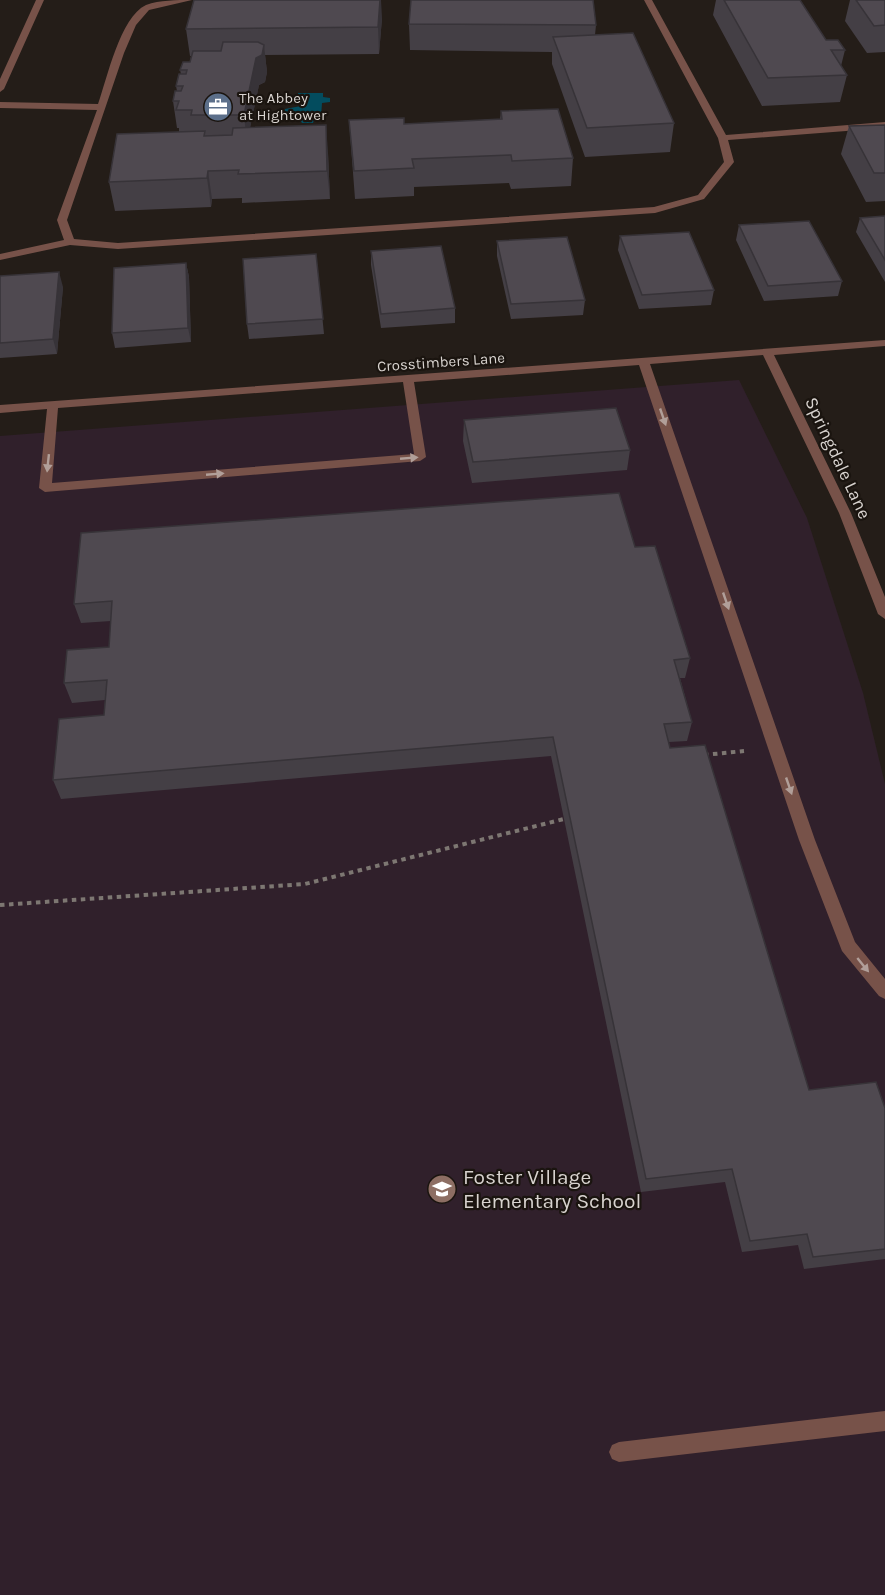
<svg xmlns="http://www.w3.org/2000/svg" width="885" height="1595" font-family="Karla,sans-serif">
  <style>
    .education { fill: #30202b }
    .water { fill: #034c5e }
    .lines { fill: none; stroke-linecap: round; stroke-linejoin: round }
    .path { stroke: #7d7772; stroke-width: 4; stroke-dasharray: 4.5 4.5; stroke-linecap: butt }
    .minor { fill: #775249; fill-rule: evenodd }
    .wall { fill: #443f45 }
    .shaded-wall { fill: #373338 }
    .building { fill: #4f4950; stroke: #373338; stroke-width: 1.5 }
    .oneway { fill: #b19f99 }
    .labels { text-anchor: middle; stroke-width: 4.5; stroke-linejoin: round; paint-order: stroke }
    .far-poi-label { font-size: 15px; fill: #d8d3cf; stroke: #1a140f; text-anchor: start }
    .far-street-label { font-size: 15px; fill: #d8d3cf; stroke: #1a140f }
    .street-label { font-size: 18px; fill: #d8d3cf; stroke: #1a140f }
    .near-poi-label { font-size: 21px; fill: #d8d3cf; stroke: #1a140f; text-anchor: start }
  </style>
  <rect width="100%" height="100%" fill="#241d18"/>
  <path class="education" d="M 739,380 L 807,518 L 863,693 L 885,784 L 885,1595 L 0,1595 L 0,436 Z"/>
  <path class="water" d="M 298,93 L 323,93 L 323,97 L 330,98 L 330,102 L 322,103 L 321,117 L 314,119 L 313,123 L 302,123 L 298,117 L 284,114 L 285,109 L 301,106 L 302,98 L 298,97 Z"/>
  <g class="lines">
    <path class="path" d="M 704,755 L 744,751
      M 0,905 L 305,884 L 564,819"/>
    <path class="minor" d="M 36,0 L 44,0 L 4,89 L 0,92 L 0,79 Z
      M 192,0 L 149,10 L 136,25 L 124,53 L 67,220 L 74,239 L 118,243 L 654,207 L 698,195 L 724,162 L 718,138 L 644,0 L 652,0 L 726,135 L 885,122 L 885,128 L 728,140 L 734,162 L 704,199 L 655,213 L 118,249 L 70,245 L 0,260 L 0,254 L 64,240 L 57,220 L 97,110 L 0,108 L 0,102 L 98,104 C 107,79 120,17 146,5 C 160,0 176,0 192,0 Z
      M 885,340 L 885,346 L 774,355 L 851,513 L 885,597 L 885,619 L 878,614 L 839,513 L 763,355 L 650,364 L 815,840 L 855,942 L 885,979 L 885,999 L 879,996 L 842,951 L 799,840 L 639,365 L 414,382 L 426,457 L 420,461 L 45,492 L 39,488 L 47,409 L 0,413 L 0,405 ZM 403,382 L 414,454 L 52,483 L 58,408 Z
      M 885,1411 L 885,1431 L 619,1462 L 612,1459 L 609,1452 L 612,1445 L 619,1442 Z"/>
  </g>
  <path class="wall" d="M 716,0 L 800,0 L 826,40 L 845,50 L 841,66 L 847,75 L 840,102 L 762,106 L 713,15 Z
    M 850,0 L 885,0 L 885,52 L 867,53 L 845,21 Z
    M 382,18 L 379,54 L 265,55 L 267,72 L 265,82 L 259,85 L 250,127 L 328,153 L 330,199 L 242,203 L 242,198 L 212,199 L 211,207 L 115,211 L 109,182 L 179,132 L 179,128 L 177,128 L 173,101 L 177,91 L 176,86 L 181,74 L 180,70 L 190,62 L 191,56 L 190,56 L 186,29 Z
    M 409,24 L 596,25 L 595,35 L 674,123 L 670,152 L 585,157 L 552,64 L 552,52 L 410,50 Z
    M 501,111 L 573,158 L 571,186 L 511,189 L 509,183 L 414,187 L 414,196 L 355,199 L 349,120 L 404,124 L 500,119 Z
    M 885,125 L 885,201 L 866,202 L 841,154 L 849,126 Z
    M 885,216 L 885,282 L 856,232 L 860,218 Z
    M 739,225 L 842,281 L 838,296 L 764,301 L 736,240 Z
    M 620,236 L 714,290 L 711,305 L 639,309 L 618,250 Z
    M 497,241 L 585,300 L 583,315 L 511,319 L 497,256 Z
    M 371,251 L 455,308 L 455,323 L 381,328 L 371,265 Z
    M 316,254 L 324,334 L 249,339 L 247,324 Z
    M 186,263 L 189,277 L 191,342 L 115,348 L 112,333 Z
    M 0,276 L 63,287 L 57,354 L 0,358 Z
    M 464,420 L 630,450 L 627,470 L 472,483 L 463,441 Z
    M 635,547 L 690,658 L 685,678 L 680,678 L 692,722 L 687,741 L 669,742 L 670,748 L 809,1090 L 885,1108 L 885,1259 L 804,1269 L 798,1245 L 742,1252 L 725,1182 L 641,1192 L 551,756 L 61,799 L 53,780 L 104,715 L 105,700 L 72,703 L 64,683 L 109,647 L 111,621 L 81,623 L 74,604 Z"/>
  <path class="shaded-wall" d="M 380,0 L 381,0 L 382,18 L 379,54 L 378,27 Z
    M 264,45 L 267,72 L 265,82 L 259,85 L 247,143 L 244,115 L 256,58 Z
    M 326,125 L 328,153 L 330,199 L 327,171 Z
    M 208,171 L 212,199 L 211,207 L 207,178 Z
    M 186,263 L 189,277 L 191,342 L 188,328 Z
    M 59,272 L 63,287 L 57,354 L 53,339 Z"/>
  <path class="building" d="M 194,0 L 380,0 L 378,27 L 186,29 Z
    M 411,0 L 593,0 L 596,25 L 409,24 Z
    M 724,0 L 800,0 L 826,40 L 838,40 L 845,50 L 831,50 L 847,75 L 768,78 Z
    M 856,0 L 885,0 L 885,25 L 874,26 Z
    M 633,33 L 674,123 L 587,128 L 553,37 Z
    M 223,42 L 258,42 L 264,45 L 262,55 L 256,58 L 244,115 L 191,115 L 192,110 L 176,110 L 179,101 L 173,101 L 175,91 L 181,91 L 183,86 L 176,86 L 179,74 L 186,74 L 187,70 L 180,70 L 183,62 L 190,62 L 193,51 L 221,51 Z
    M 558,109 L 573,158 L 512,161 L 511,155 L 412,159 L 414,168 L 354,171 L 349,120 L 404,118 L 404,124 L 502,119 L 501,111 Z
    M 326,125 L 327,171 L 238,174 L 239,170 L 208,171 L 207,178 L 109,182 L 117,134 L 205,131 L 204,136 L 232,135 L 233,128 Z
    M 885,125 L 885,173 L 874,173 L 849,126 Z
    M 885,216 L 885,260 L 860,218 Z
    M 809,221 L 842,281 L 768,286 L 739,225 Z
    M 689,232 L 714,290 L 642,295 L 620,236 Z
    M 567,237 L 585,300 L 511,304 L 497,241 Z
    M 441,246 L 455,308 L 381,314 L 371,251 Z
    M 316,254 L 323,319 L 247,324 L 243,259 Z
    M 186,263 L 188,328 L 112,333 L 114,268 Z
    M 59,272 L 53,339 L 0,343 L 0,276 Z
    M 616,408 L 630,450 L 473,462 L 464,420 Z
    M 619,493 L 635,547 L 655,546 L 690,658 L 674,660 L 692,722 L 664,724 L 670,748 L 705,745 L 809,1090 L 876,1082 L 885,1108 L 885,1249 L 813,1257 L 807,1234 L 750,1241 L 732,1169 L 646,1179 L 553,737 L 53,780 L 59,719 L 104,715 L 107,680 L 64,683 L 67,650 L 109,647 L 112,601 L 74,604 L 81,533 Z"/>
  <defs><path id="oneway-solid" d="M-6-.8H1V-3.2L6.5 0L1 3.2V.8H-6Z" transform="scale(1.5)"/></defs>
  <g class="oneway">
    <use href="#oneway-solid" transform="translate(663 417) rotate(71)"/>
    <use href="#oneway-solid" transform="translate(409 458) rotate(-5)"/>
    <use href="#oneway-solid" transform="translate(48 463) rotate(96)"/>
    <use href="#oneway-solid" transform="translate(215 474) rotate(-5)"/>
    <use href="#oneway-solid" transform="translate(726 601) rotate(71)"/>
    <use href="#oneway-solid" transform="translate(789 786) rotate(71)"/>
    <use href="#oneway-solid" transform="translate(863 965) rotate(51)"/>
  </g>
  <defs>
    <g id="office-disc" transform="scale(1.5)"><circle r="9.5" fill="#5c6f8a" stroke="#1a140f"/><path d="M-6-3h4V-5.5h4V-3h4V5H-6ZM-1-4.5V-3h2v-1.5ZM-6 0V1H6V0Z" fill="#fff"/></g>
    <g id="school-disc" transform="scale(1.5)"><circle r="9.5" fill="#8d6e63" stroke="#1a140f"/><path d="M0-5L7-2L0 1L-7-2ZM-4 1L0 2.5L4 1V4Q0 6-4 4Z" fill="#fff"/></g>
  </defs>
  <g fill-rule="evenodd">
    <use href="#office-disc" x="218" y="107"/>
    <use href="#school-disc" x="442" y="1189"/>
  </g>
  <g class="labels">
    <g class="far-poi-label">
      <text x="239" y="103">The Abbey<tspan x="239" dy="17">at Hightower</tspan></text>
    </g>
    <g class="far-street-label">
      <text transform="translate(441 362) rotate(-4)" y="5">Crosstimbers Lane</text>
    </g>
    <g class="street-label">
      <text transform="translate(838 458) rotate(65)" y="6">Springdale Lane</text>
    </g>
    <g class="near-poi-label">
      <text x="463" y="1184">Foster Village<tspan x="463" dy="24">Elementary School</tspan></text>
    </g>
  </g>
</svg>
